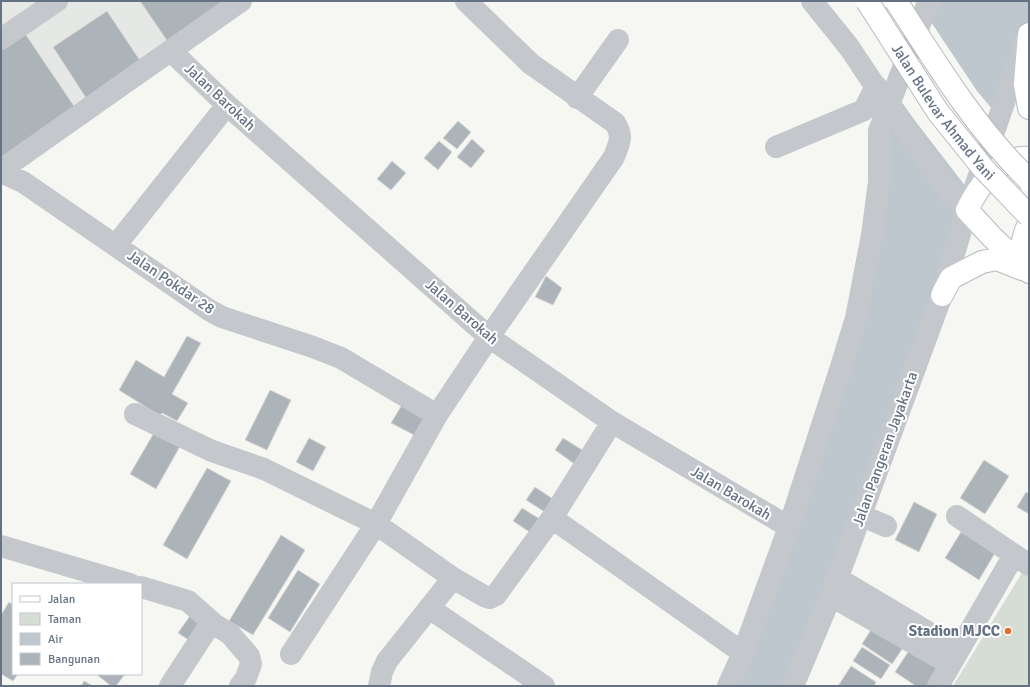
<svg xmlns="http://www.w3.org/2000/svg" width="1030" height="687" font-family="Signika,sans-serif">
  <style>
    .built { fill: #e6e8e6 }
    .green { fill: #d6ddd4 }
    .water { fill: #bfc7ce }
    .pier { fill: #f6f6f3 }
    .building { fill: #acb3b9; stroke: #d7d8d5 }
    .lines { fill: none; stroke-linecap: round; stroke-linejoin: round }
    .major-casing { stroke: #b7babf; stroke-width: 24 }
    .minor { stroke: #c4c7cb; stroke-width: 22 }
    .major { stroke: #fff; stroke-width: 22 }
    .major-bridge-casing { stroke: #b7babf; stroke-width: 24; stroke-linecap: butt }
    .major-bridge { stroke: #fff; stroke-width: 22 }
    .poi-dot { fill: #e26f28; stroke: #fff; stroke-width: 1.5 }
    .labels { text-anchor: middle; stroke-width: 4; stroke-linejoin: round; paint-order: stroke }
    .street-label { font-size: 15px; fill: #657284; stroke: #fff }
    .poi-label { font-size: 15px; font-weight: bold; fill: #657284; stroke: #fff; text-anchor: end }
  </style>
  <rect width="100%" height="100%" fill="#f6f6f3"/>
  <path class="built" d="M 1,1 L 253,1 L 1,171 Z"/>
  <path class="green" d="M 1023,571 L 1029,575 L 1029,686 L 953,686 Z"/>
  <path class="water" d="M 930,1 L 1029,1 L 1029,29 L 793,686 L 728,686 L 841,367 L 879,131 Z"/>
  <path class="pier" d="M 923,10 L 977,91 L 998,116 L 973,196 L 916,122 L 893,90 Z"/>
  <path class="building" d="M 140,1 L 233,1 L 170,45 Z
    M 107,11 L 141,62 L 86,98 L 53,47 Z
    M 24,32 L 76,109 L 1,163 L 1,48 Z
    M 458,121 L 471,132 L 457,149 L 443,138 Z
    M 472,139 L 485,151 L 471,168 L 457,157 Z
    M 439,141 L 452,152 L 438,170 L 424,158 Z
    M 392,161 L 406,173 L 391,190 L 377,179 Z
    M 546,276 L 562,288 L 553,305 L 535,297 Z
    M 187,336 L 201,343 L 172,394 L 188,403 L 177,421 L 162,413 L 160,416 L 119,390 L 136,360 L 164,377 Z
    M 270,390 L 291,400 L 267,450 L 245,440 Z
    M 406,398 L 425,421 L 416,436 L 391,423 Z
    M 158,426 L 183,441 L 156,489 L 130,474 Z
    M 309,438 L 326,447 L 313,471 L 296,462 Z
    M 563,438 L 584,451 L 576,465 L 555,450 Z
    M 984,460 L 1009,476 L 985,514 L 960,498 Z
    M 207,468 L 231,481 L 187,559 L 163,545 Z
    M 535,487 L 556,501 L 548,514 L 526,500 Z
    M 1026,492 L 1029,494 L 1029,514 L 1017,507 Z
    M 914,502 L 937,514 L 919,552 L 895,540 Z
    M 522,508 L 543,521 L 534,535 L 513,521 Z
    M 961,532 L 995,553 L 979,580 L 945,558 Z
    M 281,535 L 305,550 L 253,635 L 229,621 Z
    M 298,570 L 320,584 L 290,632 L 268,618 Z
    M 9,602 L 13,605 L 13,674 L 18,674 L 13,681 L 1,674 L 1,615 Z
    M 192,613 L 206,622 L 192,642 L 178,633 Z
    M 874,625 L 905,645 L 892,664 L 862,644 Z
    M 862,647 L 890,665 L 881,679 L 853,661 Z
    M 910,649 L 940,668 L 928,686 L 916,686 L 895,672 Z
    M 851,666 L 876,682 L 874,686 L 838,686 Z
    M 96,674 L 125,674 L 116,686 L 111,686 Z
    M 84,681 L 93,686 L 81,686 Z"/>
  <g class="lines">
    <g class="major-casing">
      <path id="major" d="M 1029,34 L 1025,84 L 1029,108
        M 1029,158 C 1000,155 978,187 967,210 L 992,237 L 1029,272
        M 1026,270 C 1021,248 1020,244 1029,223
        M 942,295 L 951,278 L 982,262 L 997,259 L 1022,269"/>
    </g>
    <path class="minor" d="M 812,1 L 849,47 L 889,107 L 952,195 L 967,210
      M 1,39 L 57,1
      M 171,51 L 227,105 L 489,337 L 612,422 L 789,527
      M 577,98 L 618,40
      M 776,147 L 864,110 L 876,86
      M 1,170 L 241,1
      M 1,172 L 23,182 L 209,310 L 222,317 L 313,347 L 341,358 L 437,415
      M 116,245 L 227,105
      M 135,414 L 212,451 L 264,469 L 376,524 L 291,654
      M 860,515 L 886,526
      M 957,516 L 1029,565
      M 552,518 L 743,653
      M 1,546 L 130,584
      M 453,578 L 484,596 L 490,598 L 496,595 L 552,518 L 612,422
      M 837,578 L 958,650
      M 141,587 L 188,601 L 214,624 L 230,634 L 249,656 L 251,664 L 246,678 L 240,686
      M 831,596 L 950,664
      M 429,608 L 544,686
      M 170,686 L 205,632 L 214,624
      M 379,686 L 382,672 L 387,661 L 453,578 L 376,524 L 437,415 L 489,337 L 614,157 C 619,143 624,137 615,123 L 531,64 L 466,1
      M 728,686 L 743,653 L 789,527 L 841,367 L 856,318 L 872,235 L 879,182 L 879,131 L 926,8 L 930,1
      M 793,686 L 831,596 L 942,295 L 967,210 L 1025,42
      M 938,686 L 1014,555"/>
    <use href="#major" class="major"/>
    <g class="major-bridge-casing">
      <g id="major-bridge">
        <path id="s1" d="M 867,1 L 938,112 L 983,168 L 1029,216"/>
        <path d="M 896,1 C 936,63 975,128 1029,180"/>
      </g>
    </g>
    <use href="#major-bridge" class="major-bridge"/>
  </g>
  <circle class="poi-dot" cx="1008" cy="631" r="4"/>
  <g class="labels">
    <g class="street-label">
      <text transform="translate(220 97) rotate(43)" y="5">Jalan Barokah</text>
      <text dy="5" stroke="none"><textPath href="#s1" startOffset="135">Jalan Bulevar Ahmad Yani</textPath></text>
      <text transform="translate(171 282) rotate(34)" y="5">Jalan Pokdar 28</text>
      <text transform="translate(462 312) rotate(41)" y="5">Jalan Barokah</text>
      <text transform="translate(885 449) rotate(-70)" y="5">Jalan Pangeran Jayakarta</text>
      <text transform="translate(731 493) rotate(31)" y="5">Jalan Barokah</text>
    </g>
    <g class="poi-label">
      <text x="1000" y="636">Stadion MJCC</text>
    </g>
  </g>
  <rect width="1030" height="687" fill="none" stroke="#657284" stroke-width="4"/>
  <rect x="12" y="583" width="130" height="92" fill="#ffffff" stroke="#c1c7ce"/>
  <rect x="20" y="596" width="20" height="6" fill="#ffffff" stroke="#c1c7ce"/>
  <text x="48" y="603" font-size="12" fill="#657284">Jalan</text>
  <rect x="20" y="613" width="20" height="12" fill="#d6ddd4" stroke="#c1c7ce"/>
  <text x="48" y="623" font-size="12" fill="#657284">Taman</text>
  <rect x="20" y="633" width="20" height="12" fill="#bfc7ce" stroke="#c1c7ce"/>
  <text x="48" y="643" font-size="12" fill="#657284">Air</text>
  <rect x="20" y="653" width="20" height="12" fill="#acb3b9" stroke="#c1c7ce"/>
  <text x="48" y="663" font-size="12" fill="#657284">Bangunan</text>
</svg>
